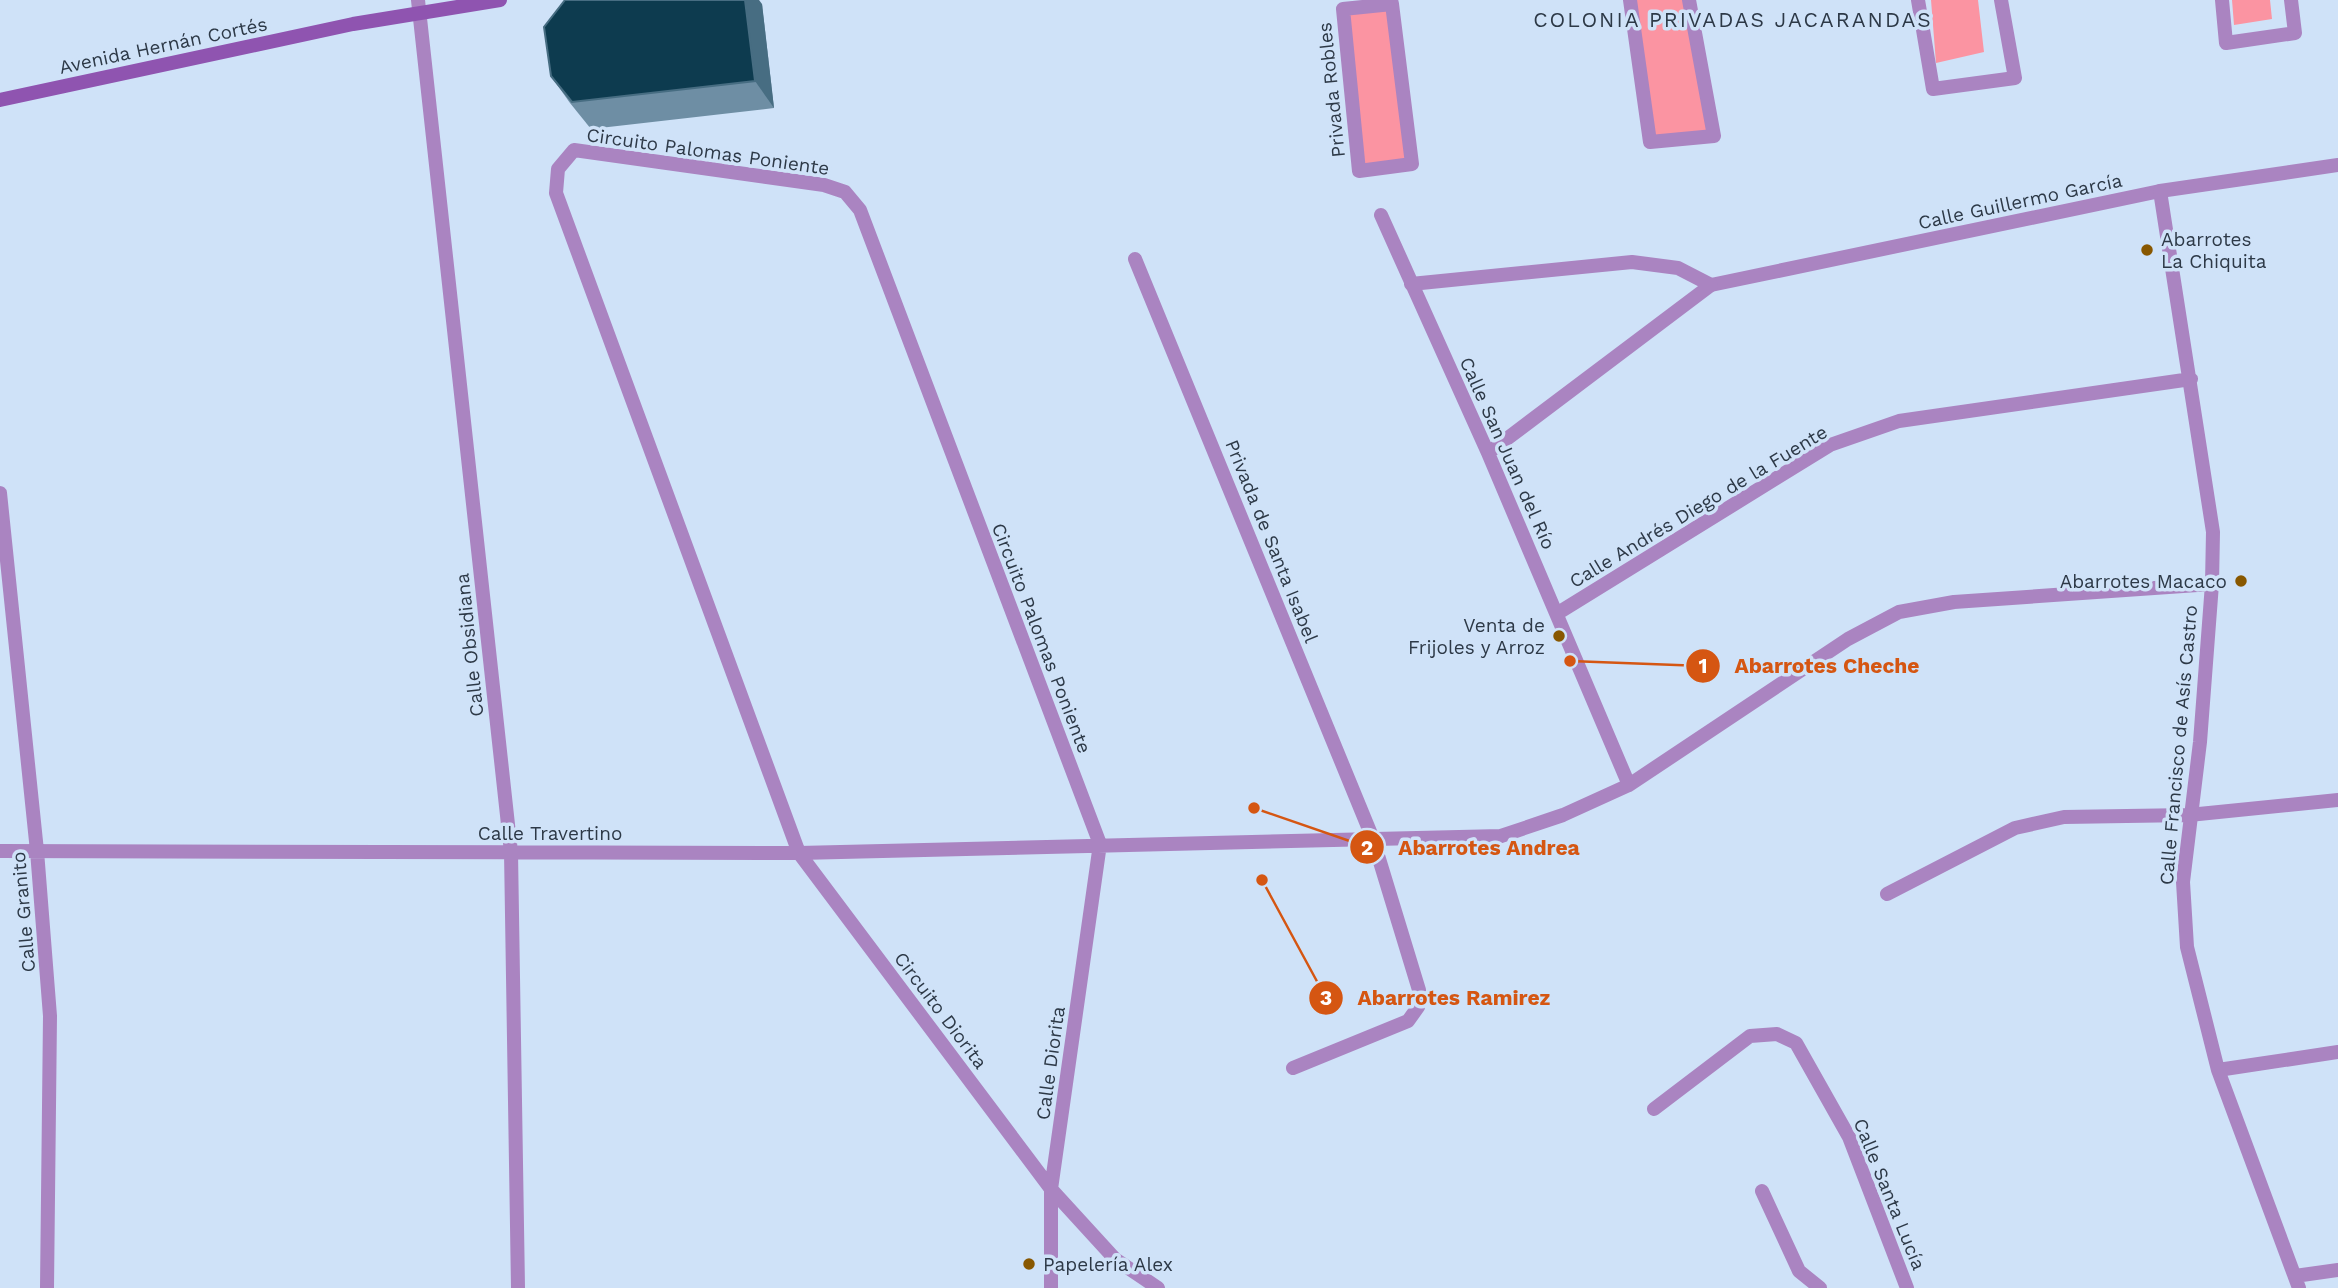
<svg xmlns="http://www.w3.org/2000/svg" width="2338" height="1288" font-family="'Work Sans',sans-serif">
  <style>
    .green { fill: #fb94a2 }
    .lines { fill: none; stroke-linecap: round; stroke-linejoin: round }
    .service { stroke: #aa84c1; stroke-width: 14 }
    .pedestrian { stroke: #aa84c1; stroke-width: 14 }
    .minor { stroke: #aa84c1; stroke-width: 14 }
    .secondary { stroke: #8f54b0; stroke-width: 14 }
    .wall { fill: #6e8ea4 }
    .shaded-wall { fill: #476d82 }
    .building { fill: #0d3b4f; stroke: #476d82; stroke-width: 2 }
    .poi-dot { fill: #885700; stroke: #cfe2f8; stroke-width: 2.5 }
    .labels { text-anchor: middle; stroke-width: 7; stroke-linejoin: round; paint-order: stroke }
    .street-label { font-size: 19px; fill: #2d3947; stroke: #cfe2f8 }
    .poi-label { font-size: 19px; fill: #2d3947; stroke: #cfe2f8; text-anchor: start }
    .neighbourhood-label { font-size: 21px; letter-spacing: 2px; fill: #2d3947; stroke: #cfe2f8 }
    .leader { fill: none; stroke: #d55612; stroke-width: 2.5 }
    .callout-dot { fill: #d55612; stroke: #cfe2f8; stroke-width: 2.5 }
    .mark-label { font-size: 21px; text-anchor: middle; font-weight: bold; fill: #fff }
    .callout-label { font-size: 21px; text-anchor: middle; font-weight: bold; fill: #d55612; stroke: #cfe2f8; stroke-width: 7; stroke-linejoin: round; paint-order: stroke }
  </style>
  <rect width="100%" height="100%" fill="#cfe2f8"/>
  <path class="green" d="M 1632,0 L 1685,0 L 1710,133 L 1653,137 Z
    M 1931,0 L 1978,0 L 1984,52 L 1936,63 Z
    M 2232,0 L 2270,0 L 2272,19 L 2234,25 Z
    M 1390,7 L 1409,162 L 1361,168 L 1348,12 Z"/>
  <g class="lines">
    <path class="service" d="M 1654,1109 L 1750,1036 L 1777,1034 L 1796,1043 L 1849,1137 L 1907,1288
      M 1762,1191 L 1799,1271 L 1820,1288"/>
    <path class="pedestrian" d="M 1711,285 L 2160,191"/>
    <path class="minor" d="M 418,0 L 511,852 L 518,1288
      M 1391,0 L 1392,4 L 1412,164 L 1359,171 L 1343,9 L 1392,4
      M 1630,0 L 1650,142 L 1714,136 L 1689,0
      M 1918,0 L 1933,89 L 2015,78 L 2001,0
      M 2222,0 L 2226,43 L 2295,33 L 2291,0
      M 1381,215 L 1488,453 L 1629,785
      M 1135,259 L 1373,839 L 1419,990 L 1418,1007 L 1408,1021 L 1293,1068
      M 1411,284 L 1632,262 L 1678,268 L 1711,285 L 1488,453
      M 0,493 L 37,851 L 50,1016 L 47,1288
      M 1558,613 L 1830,445 L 1899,421 L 2191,379
      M 0,851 L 799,853 L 1501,836 L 1563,815 L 1629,785 L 1848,639 L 1899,612 L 1954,602 L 2212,584
      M 1887,894 L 2015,828 L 2064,817 L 2189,815 L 2338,800
      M 2218,1070 L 2338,1052
      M 2295,1276 L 2338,1270
      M 1051,1288 L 1051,1189 L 1100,844 L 860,210 L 845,192 L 824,185 L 574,150 L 558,169 L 556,193 L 799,853 L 1051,1189 L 1115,1259 L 1158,1288
      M 2299,1288 L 2218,1070 L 2187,947 L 2183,882 L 2200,742 L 2212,584 L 2213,532 L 2160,191 L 2338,165"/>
    <path class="secondary" d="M 0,100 L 353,24 L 500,0"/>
  </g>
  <path class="wall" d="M 762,4 L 774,108 L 591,129 L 570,103 L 551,76 Z"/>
  <path class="shaded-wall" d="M 745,0 L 759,0 L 762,4 L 774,108 L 755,81 Z"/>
  <path class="building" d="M 565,0 L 745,0 L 755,81 L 572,102 L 551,76 L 544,27 Z"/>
  <g class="poi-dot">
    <circle cx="2147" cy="250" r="7"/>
    <circle cx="2241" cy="581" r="7"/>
    <circle cx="1559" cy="636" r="7"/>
    <circle cx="1029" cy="1264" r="7"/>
  </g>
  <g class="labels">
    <g class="street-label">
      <text transform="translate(163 45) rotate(-12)" y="7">Avenida Hernán Cortés</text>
      <text transform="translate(1331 90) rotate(-96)" y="7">Privada Robles</text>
      <text transform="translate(708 151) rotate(8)" y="7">Circuito Palomas Poniente</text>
      <text transform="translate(2020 201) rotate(-12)" y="7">Calle Guillermo García</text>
      <text transform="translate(1508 453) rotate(66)" y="7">Calle San Juan del Río</text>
      <text transform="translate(1698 506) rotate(-31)" y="7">Calle Andrés Diego de la Fuente</text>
      <text transform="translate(1272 541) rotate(68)" y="7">Privada de Santa Isabel</text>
      <text transform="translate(1042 638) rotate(69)" y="7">Circuito Palomas Poniente</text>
      <text transform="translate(469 645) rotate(-96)" y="7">Calle Obsidiana</text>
      <text transform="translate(2178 745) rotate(-85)" y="7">Calle Francisco de Asís Castro</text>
      <text x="550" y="840">Calle Travertino</text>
      <text transform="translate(23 912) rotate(-95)" y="7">Calle Granito</text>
      <text transform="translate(941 1010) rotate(53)" y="7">Circuito Diorita</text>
      <text transform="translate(1050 1063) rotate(-82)" y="7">Calle Diorita</text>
      <text transform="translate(1890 1194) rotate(68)" y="7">Calle Santa Lucía</text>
    </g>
    <g class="poi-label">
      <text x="2161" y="246">Abarrotes<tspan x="2161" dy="22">La Chiquita</tspan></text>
      <text x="2227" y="588" text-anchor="end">Abarrotes Macaco</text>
      <text x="1545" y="632" text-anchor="end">Venta de<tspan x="1545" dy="22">Frijoles y Arroz</tspan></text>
      <text x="1043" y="1271">Papelería Alex</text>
    </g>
    <g class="neighbourhood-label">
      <text x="1733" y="27">COLONIA PRIVADAS JACARANDAS</text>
    </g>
  </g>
  <path class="leader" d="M1570 661L1703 666M1254 808L1367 847M1262 880L1326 998"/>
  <g class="callout-dot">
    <circle cx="1570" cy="661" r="7"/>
    <circle cx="1254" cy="808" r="7"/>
    <circle cx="1262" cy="880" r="7"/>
    <circle cx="1703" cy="666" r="18"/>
    <circle cx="1367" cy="847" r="18"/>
    <circle cx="1326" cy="998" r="18"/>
  </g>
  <g class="mark-label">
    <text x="1703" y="673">1</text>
    <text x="1367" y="855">2</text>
    <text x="1326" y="1005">3</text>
  </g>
  <g class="callout-label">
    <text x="1827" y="673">Abarrotes Cheche</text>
    <text x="1489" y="855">Abarrotes Andrea</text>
    <text x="1454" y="1005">Abarrotes Ramirez</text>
  </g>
</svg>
